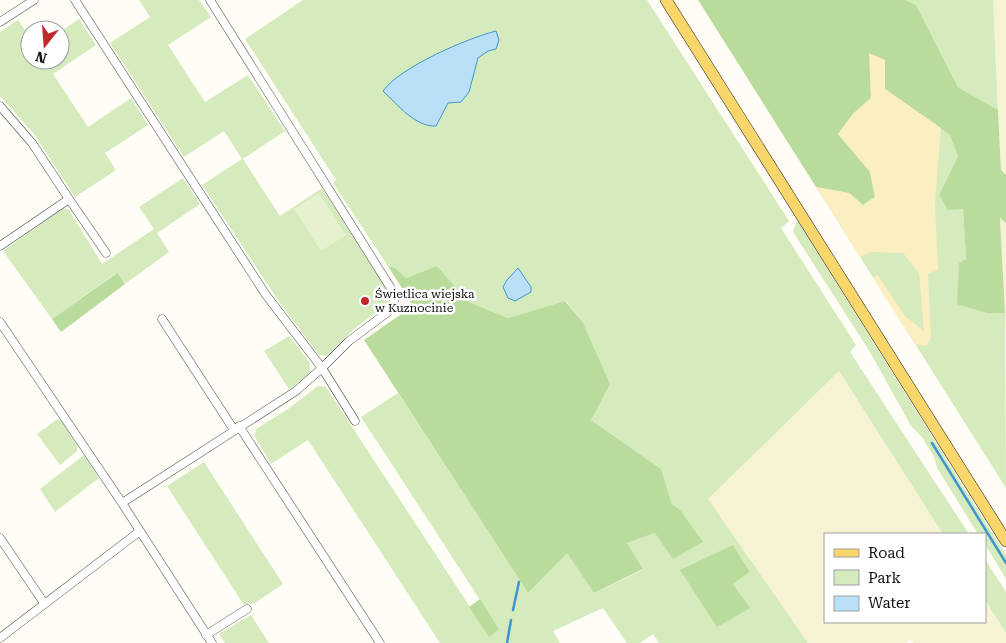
<svg xmlns="http://www.w3.org/2000/svg" width="1006" height="643" font-family="'Roboto Serif',serif">
  <style>
    .farmland { fill: #f6f3d4 }
    .green { fill: #d5ebbd; fill-rule: evenodd }
    .forest { fill: #b9dc9c }
    .sand { fill: #fbeec1 }
    .pitch { fill: #e6f2cf }
    .water { fill: #b9e0f7; stroke: #3f96cf }
    .lines { fill: none; stroke-linecap: round; stroke-linejoin: round }
    .stream { stroke: #3f96cf; stroke-width: 2.5 }
    .street-casing { stroke: #444; stroke-width: 9 }
    .primary-casing { stroke: #222; stroke-width: 12 }
    .street { stroke: #fff; stroke-width: 8 }
    .primary { stroke: #f9d66b; stroke-width: 11 }
    .poi-dot { fill: #c4262e; stroke: #fff; stroke-width: 2 }
    .labels { text-anchor: middle; stroke-width: 5; stroke-linejoin: round; paint-order: stroke }
    .poi-label { font-size: 12px; fill: #111; stroke: #fff; text-anchor: start }
  </style>
  <rect width="100%" height="100%" fill="#fffdf5"/>
  <path class="farmland" d="M 993,0 L 1006,0 L 1006,175 L 1001,170 Z
    M 1000,216 L 1006,223 L 1006,342 L 1005,313 Z
    M 839,371 L 943,534 L 825,534 L 825,622 L 985,622 L 985,600 L 1006,633 L 1006,643 L 913,643 L 910,640 L 906,643 L 808,643 L 707,499 Z"/>
  <path class="green" d="M 139,0 L 199,0 L 211,17 L 168,45 L 205,102 L 248,75 L 285,131 L 243,159 L 280,216 L 322,188 L 391,295 L 389,303 L 354,329 L 327,356 L 319,355 L 280,303 L 202,185 L 242,159 L 224,131 L 184,157 L 110,43 L 150,17 Z
    M 303,0 L 647,0 L 789,221 L 781,228 L 856,345 L 850,352 L 969,534 L 943,534 L 839,371 L 708,499 L 808,643 L 659,643 L 653,634 L 640,643 L 627,643 L 603,608 L 553,631 L 560,643 L 440,643 L 308,440 L 271,464 L 255,437 L 256,429 L 288,409 L 318,386 L 326,387 L 489,636 L 499,629 L 361,417 L 398,393 L 528,593 L 567,552 L 594,593 L 643,570 L 627,543 L 655,533 L 680,510 L 672,504 L 661,469 L 591,420 L 582,321 L 566,301 L 508,318 L 469,302 L 437,266 L 406,278 L 395,268 L 388,266 L 333,183 L 336,180 L 245,39 ZM 733,545 L 750,572 L 733,584 Z
    M 906,0 L 993,0 L 998,110 L 958,87 L 916,5 Z
    M 79,19 L 96,45 L 53,74 L 88,127 L 131,98 L 148,125 L 105,153 L 116,170 L 75,197 L 34,134 L 0,96 L 0,32 L 18,20 L 30,38 L 30,60 L 60,60 L 60,32 Z
    M 885,89 L 951,135 L 958,156 L 939,195 L 963,208 L 966,259 L 987,313 L 1005,313 L 1006,488 L 816,187 Z
    M 183,178 L 200,204 L 157,233 L 169,252 L 125,284 L 116,273 L 52,319 L 3,251 L 63,208 L 69,210 L 102,264 L 154,229 L 139,207 Z
    M 797,220 L 1006,555 L 1006,579 L 985,544 L 985,534 L 978,534 L 937,468 L 934,457 L 922,437 L 911,426 L 870,352 L 793,232 Z
    M 289,336 L 310,363 L 310,374 L 289,389 L 264,351 Z
    M 56,420 L 61,420 L 77,445 L 77,451 L 60,465 L 37,434 Z
    M 84,455 L 99,478 L 55,512 L 40,489 Z
    M 204,462 L 283,584 L 255,603 L 244,605 L 167,486 Z
    M 985,559 L 1006,592 L 1006,633 L 985,600 Z
    M 251,615 L 269,643 L 225,643 L 219,634 Z"/>
  <path class="forest" d="M 698,0 L 906,0 L 916,5 L 958,87 L 998,110 L 1001,170 L 1006,175 L 1006,223 L 1000,218 L 1005,313 L 987,313 L 957,304 L 959,263 L 966,259 L 963,209 L 948,210 L 939,195 L 958,156 L 950,135 L 885,89 L 870,54 L 871,98 L 853,114 L 838,134 L 870,172 L 875,197 L 863,205 L 849,193 L 816,187 Z
    M 388,266 L 395,268 L 406,278 L 437,266 L 469,302 L 508,318 L 565,301 L 582,321 L 610,384 L 591,420 L 661,469 L 672,504 L 680,510 L 703,542 L 673,559 L 655,533 L 627,543 L 643,569 L 594,593 L 567,553 L 528,593 L 364,340 L 413,306 Z
    M 117,273 L 125,284 L 61,332 L 52,319 Z
    M 733,545 L 750,572 L 733,584 L 750,608 L 717,627 L 680,570 Z
    M 480,599 L 499,629 L 489,637 L 469,607 Z"/>
  <path class="sand" d="M 869,53 L 885,60 L 885,89 L 941,128 L 935,203 L 938,270 L 928,274 L 931,338 L 926,346 L 915,344 L 873,278 L 877,274 L 905,316 L 924,331 L 919,273 L 903,253 L 871,252 L 860,257 L 816,187 L 849,193 L 863,205 L 875,197 L 870,172 L 838,134 L 853,114 L 871,98 Z"/>
  <path class="pitch" d="M 319,193 L 346,235 L 321,251 L 294,209 Z"/>
  <path class="water" d="M 496,31 L 499,40 L 496,49 L 488,51 L 478,58 L 469,92 L 461,102 L 448,103 L 436,126 C 415,127 397,104 383,91 C 400,67 468,38 496,31 Z
    M 518,268 L 531,287 L 531,292 L 515,301 L 508,298 L 503,287 L 507,280 Z"/>
  <g class="lines">
    <path class="stream" d="M 932,443 L 1006,563
      M 513,610 L 519,582
      M 507,643 L 511,620"/>
    <g class="street-casing">
      <path id="street" d="M 75,0 L 266,295 L 322,368 L 296,391 L 122,503
        M 210,0 L 392,290 L 394,301 L 388,312 L 349,341 L 322,368 L 355,421
        M 0,22 L 34,0
        M 0,106 L 32,143 L 69,199 L 0,246
        M 69,199 L 106,253
        M 162,319 L 234,430
        M 0,322 L 122,503 L 212,643
        M 239,426 L 380,643
        M 0,538 L 44,603
        M 206,635 L 247,609
        M 0,638 L 140,531"/>
    </g>
    <g class="primary-casing">
      <path id="primary" d="M 666,0 L 1006,541"/>
    </g>
    <use href="#street" class="street"/>
    <use href="#primary" class="primary"/>
  </g>
  <circle class="poi-dot" cx="365" cy="301" r="5"/>
  <g class="labels">
    <g class="poi-label">
      <text x="375" y="298">Świetlica wiejska<tspan x="375" dy="14">w Kuznocinie</tspan></text>
    </g>
  </g>
  <rect x="824" y="533" width="162" height="90" fill="#ffffff" stroke="#a0a0a0"/>
  <rect x="834" y="549" width="25" height="8" fill="#f9d66b" stroke="#a0a0a0"/>
  <text x="868" y="558" font-size="15" fill="#111111">Road</text>
  <rect x="834" y="570" width="25" height="15" fill="#d5ebbd" stroke="#a0a0a0"/>
  <text x="868" y="583" font-size="15" fill="#111111">Park</text>
  <rect x="834" y="596" width="25" height="15" fill="#b9e0f7" stroke="#a0a0a0"/>
  <text x="868" y="608" font-size="15" fill="#111111">Water</text>
  <g transform="translate(45 45) rotate(197)"><circle r="24" fill="#ffffff" stroke="#a0a0a0"/>
  <path d="M0-4L9 19L0 12L-9 19Z" fill="#c4262e"/>
  <text y="-8" font-size="14" font-weight="bold" text-anchor="middle" fill="#111111">N</text>
  </g>
</svg>
